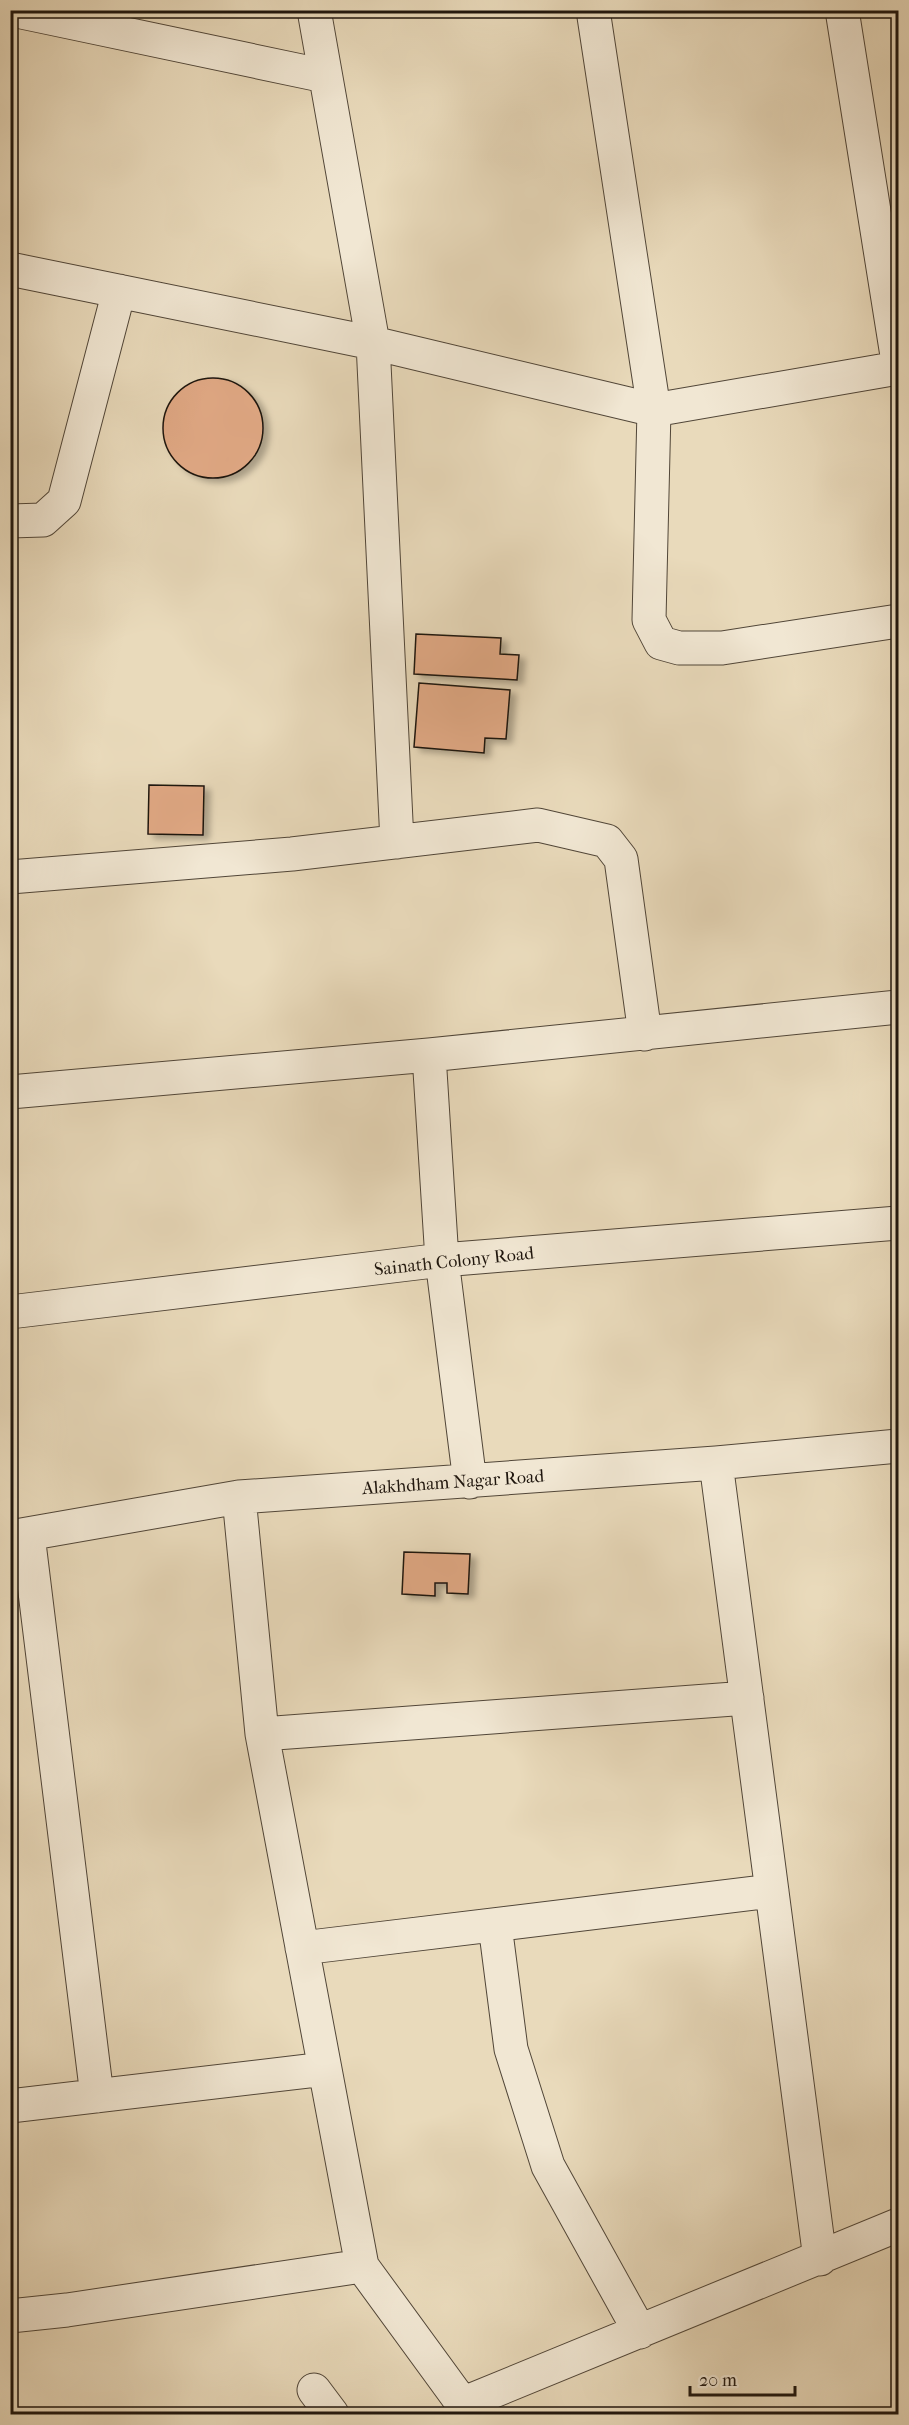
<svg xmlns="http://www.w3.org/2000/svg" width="909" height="2425" font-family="'IM FELL French Canon',serif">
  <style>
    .building { fill: #e1a985; stroke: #1e150d; stroke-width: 1.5; filter: url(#shadow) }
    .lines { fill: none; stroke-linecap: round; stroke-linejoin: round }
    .street-casing { stroke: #514638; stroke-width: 35 }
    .street { stroke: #f1e7d3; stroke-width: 33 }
    .labels { text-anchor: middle; stroke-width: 5; stroke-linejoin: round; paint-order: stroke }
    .street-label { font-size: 18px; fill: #1e150d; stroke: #f1e7d3 }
  </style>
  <defs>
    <filter id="shadow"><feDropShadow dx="6" dy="4" stdDeviation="3" flood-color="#0004"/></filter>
  </defs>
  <rect width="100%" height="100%" fill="#e9dabb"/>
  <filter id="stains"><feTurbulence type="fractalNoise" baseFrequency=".00333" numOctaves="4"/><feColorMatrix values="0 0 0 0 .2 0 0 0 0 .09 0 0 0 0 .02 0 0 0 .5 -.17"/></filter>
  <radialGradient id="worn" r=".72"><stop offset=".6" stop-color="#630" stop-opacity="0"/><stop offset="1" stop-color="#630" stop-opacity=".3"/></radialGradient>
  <path class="building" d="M163 428a50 50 0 1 1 100 0a50 50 0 1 1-100 0Z
    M 416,634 L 501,638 L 500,654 L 519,655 L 517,680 L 414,674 Z
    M 419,683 L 510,690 L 506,739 L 485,738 L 484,753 L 414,747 Z
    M 149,785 L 204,786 L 203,835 L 148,834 Z
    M 404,1552 L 470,1554 L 468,1594 L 447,1593 L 447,1583 L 435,1583 L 435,1596 L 402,1594 Z"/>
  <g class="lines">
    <g class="street-casing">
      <path id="street" d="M 12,10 L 325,76
        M 314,10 L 373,343 L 397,842
        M 593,10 L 654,410 L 649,620 L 661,643 L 679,648 L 722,648 L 898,621
        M 842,10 L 898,362
        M 10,269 L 373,343 L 654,410 L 898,368
        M 10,521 L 43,520 L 64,501 L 119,291
        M 10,877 L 292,854 L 538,825 L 607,841 L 621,859 L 645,1034
        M 429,1055 L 442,1260 L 470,1482
        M 10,1092 L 429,1055 L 898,1007
        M 10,1312 L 442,1260 L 898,1223
        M 716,1463 L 820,2259
        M 239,1497 L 262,1734 L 362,2266 L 470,2414
        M 28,1535 L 97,2096
        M 10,1537 L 239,1497 L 716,1463 L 898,1446
        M 262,1734 L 747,1698
        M 495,1925 L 511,2049 L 548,2166 L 640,2332
        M 302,1948 L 772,1891
        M 10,2106 L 325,2069
        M 10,2316 L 67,2310 L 362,2266
        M 314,2390 L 332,2414
        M 462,2404 L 898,2225"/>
    </g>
    <use href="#street" class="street"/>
  </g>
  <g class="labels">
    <g class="street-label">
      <text transform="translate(454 1261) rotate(-6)" y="6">Sainath Colony Road</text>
      <text transform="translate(453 1482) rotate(-4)" y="6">Alakhdham Nagar Road</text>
    </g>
  </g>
  <rect width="909" height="2425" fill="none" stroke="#e9dabb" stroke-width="36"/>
  <rect x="12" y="12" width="885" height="2401" fill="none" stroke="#1e150d" stroke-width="3"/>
  <rect x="18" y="18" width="873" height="2389" fill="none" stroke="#1e150d" stroke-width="1.5"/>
  <path d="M690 2386v9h105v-9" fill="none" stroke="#1e150d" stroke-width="3"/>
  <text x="699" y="2386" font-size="18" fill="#1e150d" stroke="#f1e7d3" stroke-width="4.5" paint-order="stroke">20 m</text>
  <rect width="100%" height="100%" filter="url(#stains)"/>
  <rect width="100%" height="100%" fill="url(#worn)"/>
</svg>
